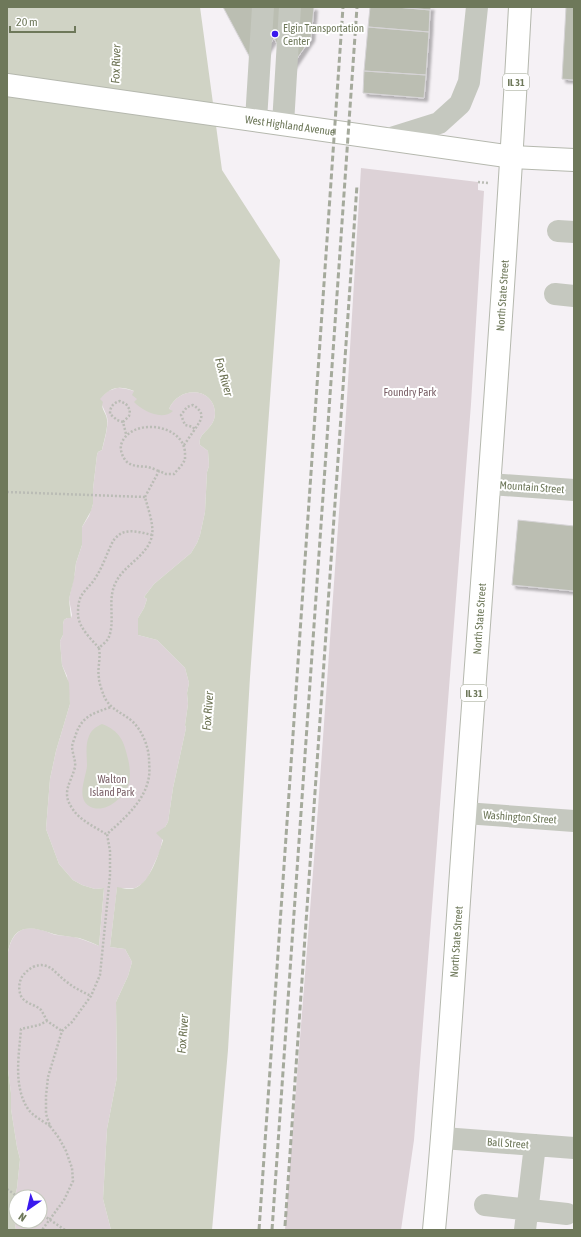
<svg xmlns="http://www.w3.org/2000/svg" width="581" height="1237" font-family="'Asap Condensed',sans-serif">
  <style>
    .green { fill: #ddd2d7; fill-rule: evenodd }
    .water { fill: #d0d3c5 }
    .building { fill: #bbbeb2; stroke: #d6d4d6; filter: url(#shadow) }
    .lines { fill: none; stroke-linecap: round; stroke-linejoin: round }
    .major-casing { stroke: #b5b8ae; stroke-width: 24 }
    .path { stroke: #babcb5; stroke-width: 2.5; stroke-dasharray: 2 2; stroke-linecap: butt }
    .minor { stroke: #c5c8bf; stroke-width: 22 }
    .major { stroke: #fff; stroke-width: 22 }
    .rail { stroke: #a5aa9c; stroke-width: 3; stroke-dasharray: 6 3; stroke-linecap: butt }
    .poi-dot { fill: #3a19ee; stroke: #fff; stroke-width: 1.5 }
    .labels { text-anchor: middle; stroke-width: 4; stroke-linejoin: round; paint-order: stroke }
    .shield { fill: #fff; stroke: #9aa08c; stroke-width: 1 }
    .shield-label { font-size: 10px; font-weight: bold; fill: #6e785a }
    .poi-label { font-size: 11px; fill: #6e785a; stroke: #fff; text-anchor: start }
    .street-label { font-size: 11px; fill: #6e785a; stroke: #fff }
    .park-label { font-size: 11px; fill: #7b6168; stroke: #fff }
    .water-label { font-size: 12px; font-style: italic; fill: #6d7354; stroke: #fff }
  </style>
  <defs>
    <filter id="shadow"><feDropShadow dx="3.5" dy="3.5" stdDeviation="1" flood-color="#0004"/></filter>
  </defs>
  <rect width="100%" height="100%" fill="#f5f1f5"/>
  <path class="green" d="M 361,168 L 478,182 L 478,190 L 484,191 L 471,404 L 414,1140 L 401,1230 L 285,1230 L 318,808 L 346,414 Z
    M 117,388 C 134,387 157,403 173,411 L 169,409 C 179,385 214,387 215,413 C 215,430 197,432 200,445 L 208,451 L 209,466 L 207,472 L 205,512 L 200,535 L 197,543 L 191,553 L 154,584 L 144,597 L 147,599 L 144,608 L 138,618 L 138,635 L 157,640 L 185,668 L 189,683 L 187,693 L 188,704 L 185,725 L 186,728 L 173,788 L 168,822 L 165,827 L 160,851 L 155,862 L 148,877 L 142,884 L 135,888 L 117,888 L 110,947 L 125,949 L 132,962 L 128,976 L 116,1002 L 117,1077 L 107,1129 L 103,1199 L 111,1230 L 16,1230 L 12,1208 L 17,1188 L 20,1159 L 17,1147 L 11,1109 L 11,1093 L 8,1070 L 7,1070 L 7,958 C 10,937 18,923 41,930 C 47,931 51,934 56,935 C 64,936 71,936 78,938 C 85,940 92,943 99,946 L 104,888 L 95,889 L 82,885 L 73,880 L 59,864 L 46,829 L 50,779 L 56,751 L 70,704 L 67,676 L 62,665 L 60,641 L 63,635 L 63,624 L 64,620 L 67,618 L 71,618 L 72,615 L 69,599 L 75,572 L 76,563 L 82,545 L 82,527 L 89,516 L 93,504 L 93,489 L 97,455 L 98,452 L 102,450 C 104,442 109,425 107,417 C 105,411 102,405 99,399 L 108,391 ZM 16,1197 L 40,1197 L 40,1221 L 16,1221 Z"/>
  <path class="water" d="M 7,7 L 200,7 L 222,170 L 280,260 L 250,677 L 228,1050 L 212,1230 L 111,1230 L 103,1199 L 107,1129 L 117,1077 L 116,1002 L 128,976 L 132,962 L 125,949 L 110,947 L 117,887 C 122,888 130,890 135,888 C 150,883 159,853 163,840 L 156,833 L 165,827 L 168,822 L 173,788 L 186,728 L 185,725 L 188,704 L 187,693 L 189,683 L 185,668 L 157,640 L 138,635 L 138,618 L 144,608 L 147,599 L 144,597 L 154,584 L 191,553 L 197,543 L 200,535 L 205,512 L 207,472 L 209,466 L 208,451 L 200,445 C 197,432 215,430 215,413 C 214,387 179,385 169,409 L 173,411 C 162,421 143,411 134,402 L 137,399 L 132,395 L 134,391 C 118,385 111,387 100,399 L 103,402 C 100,409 107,413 107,420 C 108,429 104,440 102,450 L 98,452 L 97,455 L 93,489 L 93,504 L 91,511 L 82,527 L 82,545 L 76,563 L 74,579 L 69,599 L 71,618 L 67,618 L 64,620 L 63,624 L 63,635 L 60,641 L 62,665 L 69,683 L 70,704 L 56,751 L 50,779 L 46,829 L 59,864 L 73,880 L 82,885 L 95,889 L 104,888 L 99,946 C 93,943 86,940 79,938 C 72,937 65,936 58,935 C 52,934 46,931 40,930 C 17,924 10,937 7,958 Z
    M 102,724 C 120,731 124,741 128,759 C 130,767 131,777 128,786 C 122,799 104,815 89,806 C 76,798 86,777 87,766 C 87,756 85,745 89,736 C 92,729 96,727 102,724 Z
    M 8,1070 L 11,1093 L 11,1109 L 17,1147 L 20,1159 L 17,1188 L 12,1208 L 16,1230 L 7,1230 L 7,1071 Z"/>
  <path class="building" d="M 223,7 L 314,7 L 311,38 L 290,69 L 274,38 L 255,67 Z
    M 370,7 L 396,7 L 430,10 L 429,32 L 368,27 Z
    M 396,7 L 431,7 L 430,10 Z
    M 566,7 L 574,7 L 574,80 L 562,79 Z
    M 368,27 L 429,32 L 426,75 L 364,71 Z
    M 364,71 L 426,75 L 424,98 L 363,93 Z
    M 518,520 L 574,526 L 574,591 L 512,585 Z"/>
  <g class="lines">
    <g class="major-casing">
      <g id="major">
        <path id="s1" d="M 7,85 L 512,157 L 574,160"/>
        <path id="s2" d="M 434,1230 C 448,1083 456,935 467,788 C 486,528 506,267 520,7"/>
      </g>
    </g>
    <path class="path" d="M 478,182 L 488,183
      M 123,422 L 117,420 L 110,414 C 110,407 113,403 120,401 L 126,404 L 130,410 L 129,416 L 123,422 L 126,434
      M 184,445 C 187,441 190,436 193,432 C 201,420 207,414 193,405 L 187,407 L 181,415 L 185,425 L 193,427 L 195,430
      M 7,492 L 145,497 C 148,509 154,524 152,536 C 147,557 123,565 115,584 C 107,601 116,623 108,639 C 106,642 102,645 99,648 C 101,659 97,669 99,678 C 99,683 102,691 104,696 C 110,710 122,712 133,722 C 142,731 148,745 149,758 C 149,764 150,770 149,776 C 146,800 124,819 107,834 L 110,851 L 110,875 L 100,975 L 91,996 L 72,1022 L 62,1031 L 48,1077 L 46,1096 L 46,1114 L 50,1126 L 59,1138 L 66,1151 L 72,1168 L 73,1181 L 64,1200 L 42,1230
      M 145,497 L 159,471 L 166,474 L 174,474 C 177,470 183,465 185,459 C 185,459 185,454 185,453 C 184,423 129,417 121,445 C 120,451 123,458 127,462 C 133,467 141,466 148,467 C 152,468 156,470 159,471
      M 99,648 C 91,639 79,628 78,615 C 78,611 78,606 79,602 C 81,592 91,586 96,577 C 103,566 107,553 113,541 C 116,537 120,533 125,532 C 134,530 144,533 152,535
      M 106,834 C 95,827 79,820 72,808 C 61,792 71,783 75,767 C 76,760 72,753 72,746 C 73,742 75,737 76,734 C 82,716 94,713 111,707
      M 47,1021 C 45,1017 43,1013 41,1010 C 35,1004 25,1004 21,996 C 18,989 19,981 23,975 C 26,972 29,969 33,967 C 50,960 55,974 67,982 C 74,988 83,992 91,996
      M 50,1126 C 43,1121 33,1116 28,1109 C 13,1086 19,1055 21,1029 L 39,1025 L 47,1021 L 62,1031
      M 7,1189 L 18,1197
      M 40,1213 L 65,1230"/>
    <path class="minor" d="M 256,120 L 263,7
      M 283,124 L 290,7
      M 388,139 L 439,123 L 460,104 L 469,82 L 477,7
      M 558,231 L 574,232
      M 555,294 L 574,296
      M 490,484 L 574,490
      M 465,813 L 574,821
      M 443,1138 L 574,1148
      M 485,1205 L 567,1214
      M 525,1230 L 535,1145"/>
    <use href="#major" class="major"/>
    <path class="rail" d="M 285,1226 L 357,185
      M 259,1230 L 343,7
      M 272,1230 L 357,7"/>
  </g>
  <circle class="poi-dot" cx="275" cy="34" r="4"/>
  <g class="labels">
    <g class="shield">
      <rect x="503" y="74" width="26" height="16" rx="3"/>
      <rect x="461" y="685" width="26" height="16" rx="3"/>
    </g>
    <g class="shield-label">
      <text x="516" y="86">IL 31</text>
      <text x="474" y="697">IL 31</text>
    </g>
    <g class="poi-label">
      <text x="283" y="32">Elgin Transportation<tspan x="283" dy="13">Center</tspan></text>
    </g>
    <g class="street-label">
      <text dy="4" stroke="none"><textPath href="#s1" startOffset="286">West Highland Avenue</textPath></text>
      <text dy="4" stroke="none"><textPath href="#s2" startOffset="937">North State Street</textPath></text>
      <text transform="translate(532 487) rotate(4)" y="4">Mountain Street</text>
      <text dy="4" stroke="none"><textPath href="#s2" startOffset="613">North State Street</textPath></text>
      <text transform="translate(520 817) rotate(4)" y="4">Washington Street</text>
      <text dy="4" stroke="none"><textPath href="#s2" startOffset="289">North State Street</textPath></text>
      <text transform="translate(508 1143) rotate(4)" y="4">Ball Street</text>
    </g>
    <g class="park-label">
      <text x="410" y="396">Foundry Park</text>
      <text x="112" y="783">Walton<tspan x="112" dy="13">Island Park</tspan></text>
    </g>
    <g class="water-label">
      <text transform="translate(116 64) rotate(-88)" y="4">Fox River</text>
      <text transform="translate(224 377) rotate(75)" y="4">Fox River</text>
      <text transform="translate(208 711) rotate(-86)" y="4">Fox River</text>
      <text transform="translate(183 1034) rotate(-86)" y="4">Fox River</text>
    </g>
  </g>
  <rect width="581" height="1237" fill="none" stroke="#6e785a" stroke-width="16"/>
  <g transform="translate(28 1209) rotate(214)"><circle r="19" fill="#ffffff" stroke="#c5c9bd"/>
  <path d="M0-3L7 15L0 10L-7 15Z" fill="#3a19ee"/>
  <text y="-6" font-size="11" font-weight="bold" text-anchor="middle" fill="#6e785a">N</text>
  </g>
  <path d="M10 26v6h65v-6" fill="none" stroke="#6e785a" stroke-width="2"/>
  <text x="16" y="26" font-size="12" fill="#6e785a" stroke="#ffffff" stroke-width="3" paint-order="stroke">20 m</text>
</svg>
